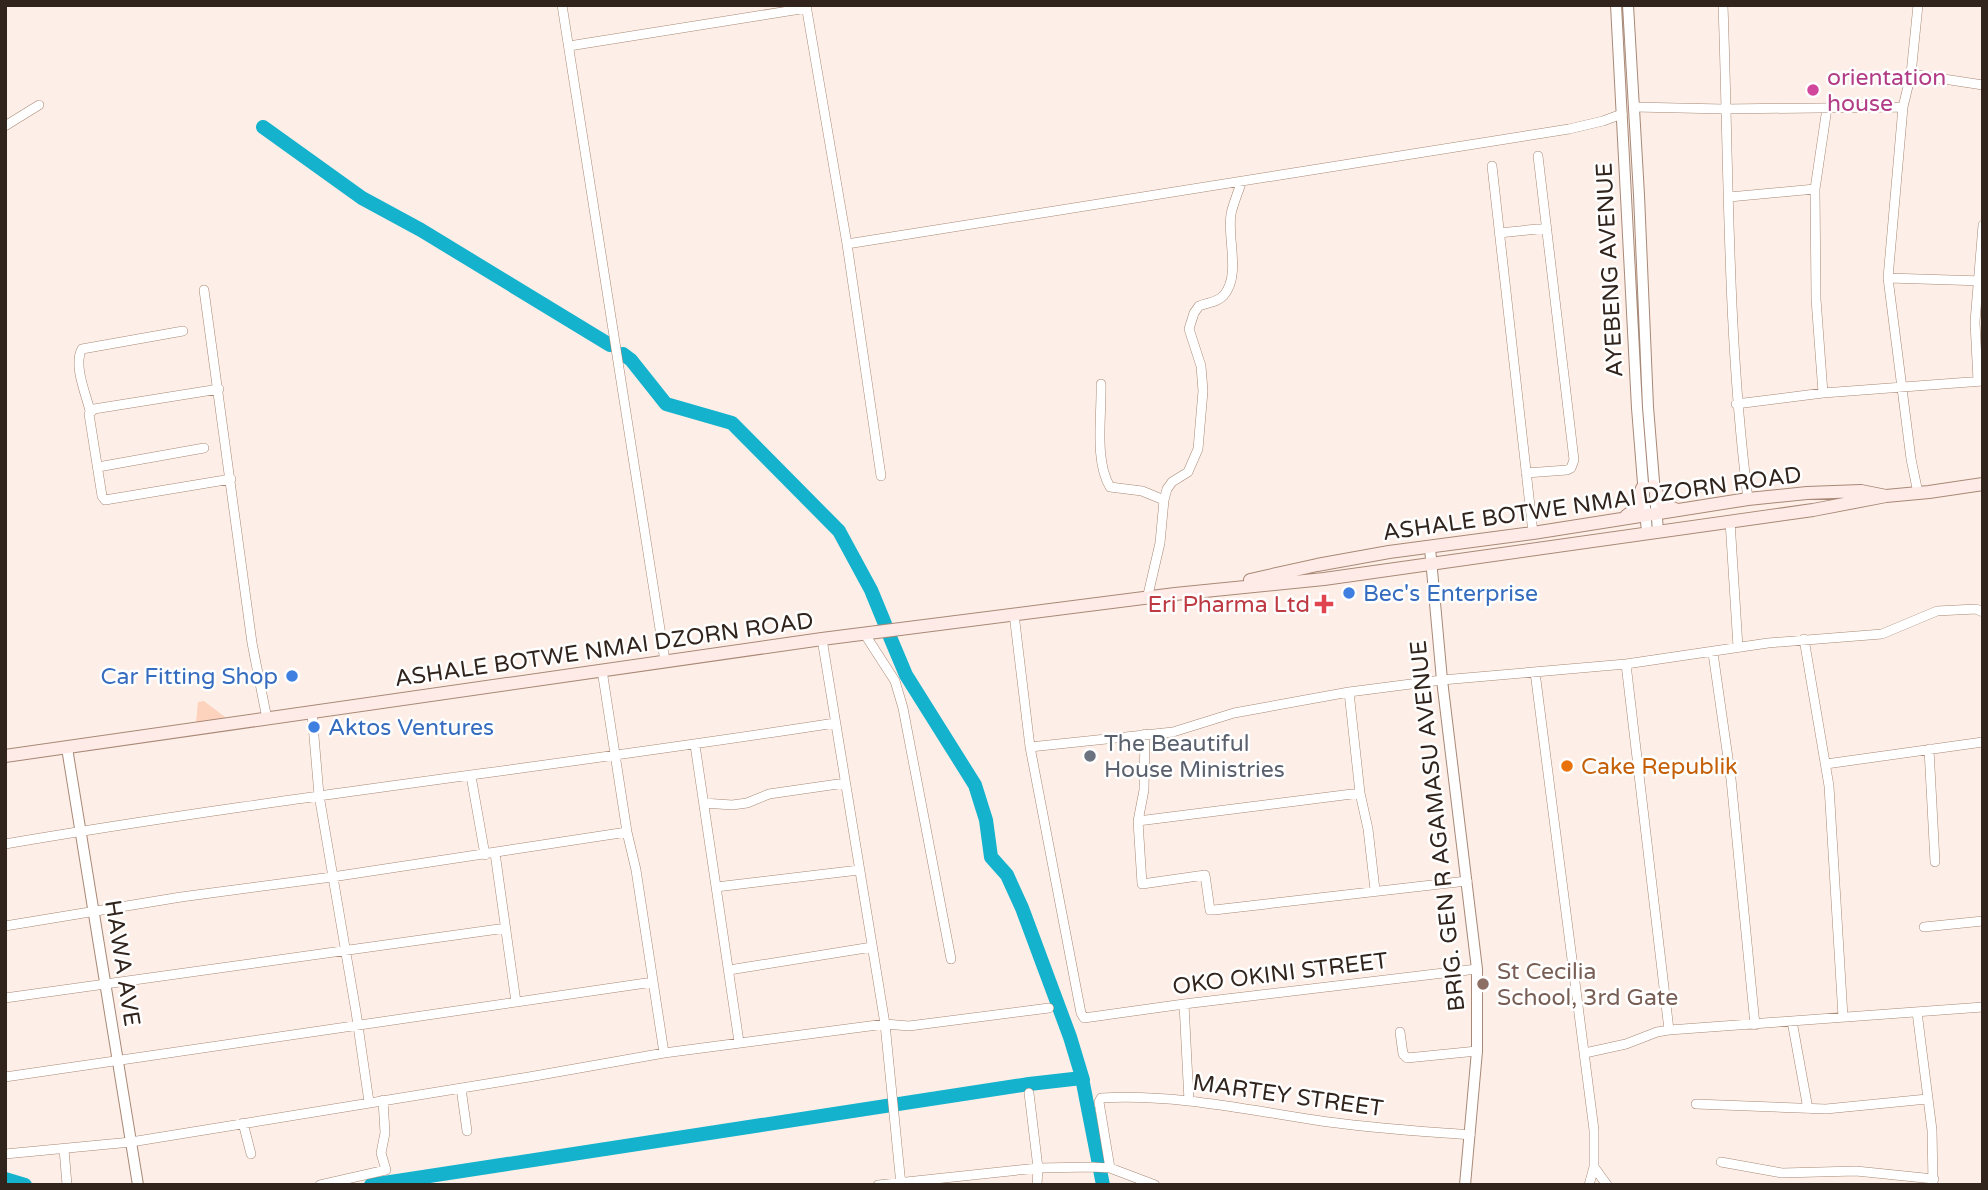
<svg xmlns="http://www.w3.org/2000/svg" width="1988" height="1190" font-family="'Varela Round',sans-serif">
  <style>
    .green { fill: #fdd3bd }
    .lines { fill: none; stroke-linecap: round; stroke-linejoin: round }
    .river { stroke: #14b2cd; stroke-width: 14 }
    .minor-casing { stroke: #a88876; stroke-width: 10 }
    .tertiary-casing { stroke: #a88876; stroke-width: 12 }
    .secondary-casing { stroke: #a88876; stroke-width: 14 }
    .minor { stroke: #fff; stroke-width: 9 }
    .tertiary { stroke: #fff; stroke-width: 10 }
    .secondary { stroke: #feebe7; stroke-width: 12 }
    .hotel-dot { fill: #d1479c; stroke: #fff; stroke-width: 2.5 }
    .shop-dot { fill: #3f7fe0; stroke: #fff; stroke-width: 2.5 }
    .health-dot { fill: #e0444e; stroke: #fff; stroke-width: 2.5 }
    .worship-dot { fill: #6b7280; stroke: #fff; stroke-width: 2.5 }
    .food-dot { fill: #e8710a; stroke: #fff; stroke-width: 2.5 }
    .education-dot { fill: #8d6e63; stroke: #fff; stroke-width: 2.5 }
    .labels { text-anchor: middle; stroke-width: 5; stroke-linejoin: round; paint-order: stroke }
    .hotel-label { font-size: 23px; fill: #b23c85; stroke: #fff; text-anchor: start }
    .street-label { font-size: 23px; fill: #31241d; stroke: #fff }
    .shop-label { font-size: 23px; fill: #366cbe; stroke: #fff; text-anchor: start }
    .health-label { font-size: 23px; fill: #be3a42; stroke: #fff; text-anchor: end }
    .worship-label { font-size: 23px; fill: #5b616d; stroke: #fff; text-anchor: start }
    .food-label { font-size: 23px; fill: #c56008; stroke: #fff; text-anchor: start }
    .education-label { font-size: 23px; fill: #785e54; stroke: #fff; text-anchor: start }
  </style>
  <rect width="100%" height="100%" fill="#fdefe7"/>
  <path class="green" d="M 204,701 L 225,717 L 226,721 L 198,725 L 196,722 L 198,702 Z"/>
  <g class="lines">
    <path class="river" d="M 263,127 L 362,198 L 421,230 L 610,345
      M 623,354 L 631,360 L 666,404 L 732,423 L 839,531 L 871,590 L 885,624
      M 890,637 L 906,675 L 975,785 L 986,820 L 991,857 L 1007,875 L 1022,908 L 1070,1037 L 1083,1080
      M 5,1179 L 25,1185
      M 371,1185 L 1029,1084 L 1082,1078 L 1103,1185"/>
    <g class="minor-casing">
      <path id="minor" d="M 562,5 L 665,661
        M 806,5 L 847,244 L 881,476
        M 1723,5 C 1729,170 1727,336 1748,499
        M 1918,5 L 1911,74 L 1903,107 L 1888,278 L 1911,459 L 1918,493
        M 569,46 L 807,8
        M 1911,74 L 1983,85
        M 1634,107 L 1724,109 L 1903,107
        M 5,126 L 39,105
        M 1492,166 L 1533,533
        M 1729,197 L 1815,189
        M 1499,233 L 1547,228
        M 847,244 L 1569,129 L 1603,121 L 1622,114
        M 1888,278 L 1983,281
        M 204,290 L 252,643 L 267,719
        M 1978,381 L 1975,322 L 1983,225
        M 1101,384 C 1102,415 1094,460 1110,487 L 1142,491 L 1164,500
        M 219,389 L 94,409 L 89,414 L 102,496 L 105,500 L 231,479
        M 1823,393 L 1816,299 L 1815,189 L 1827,108
        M 1736,404 L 1823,393 L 1983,381
        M 90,411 C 86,394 73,365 82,349 L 183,331
        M 98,467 L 204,448
        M 1526,473 L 1567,470 L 1571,468 L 1574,460 L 1538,156
        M 1730,521 L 1738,647
        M 1147,599 L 1160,543 L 1164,500 L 1167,489 L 1172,482 L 1188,472 L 1198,449 L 1203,391 L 1201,366 L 1189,329 L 1194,313 L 1199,306 C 1208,302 1217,303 1224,295 C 1241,275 1227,238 1231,214 C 1233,204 1238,193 1241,183
        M 1014,614 L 1030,747 L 1081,1013 L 1084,1018 L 1184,1004 L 1477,969
        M 864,633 L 895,681 L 903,708 L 951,959
        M 822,639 L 885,1024 L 901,1185
        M 1804,639 L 1829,786 L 1843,1017
        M 1713,653 L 1731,779 L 1755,1025
        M 1626,664 L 1669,1030
        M 602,670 L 627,832 L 636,870 L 664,1053
        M 1535,672 L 1594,1130 L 1594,1167 L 1589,1185
        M 1349,692 L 1360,793 L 1368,829 L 1375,890
        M 312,713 L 319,795 L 356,1012 L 369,1102
        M 1145,734 L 1144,790 L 1138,821 L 1142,884 L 1205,875 L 1210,910 L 1214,910 L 1467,881
        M 695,745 L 739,1042
        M 1030,747 L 1173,732 L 1234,713 L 1349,692 L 1442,680 L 1626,664 L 1768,643 L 1882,634 L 1937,611 L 1976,609 L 1983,612
        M 1929,749 L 1935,862
        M 1826,764 L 1983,742
        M 471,776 L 485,855
        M 704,803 L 732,805 L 747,803 L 769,794 L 845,783
        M 1138,821 L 1360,793
        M 5,844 C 281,797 559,766 835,723
        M 495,853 L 516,1002
        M 716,887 L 859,870
        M 5,926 L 181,897 L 332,877 L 627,832
        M 1924,927 L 1983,921
        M 729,970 L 872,947
        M 5,998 L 506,928
        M 1184,1004 L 1189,1101
        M 1917,1012 L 1932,1130 L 1933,1183
        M 1792,1021 L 1808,1109
        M 1400,1032 L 1403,1054 L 1407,1058 L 1477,1051
        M 1585,1053 L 1626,1044 L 1657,1032 L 1669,1030 L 1983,1007
        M 5,1077 L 653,982
        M 461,1088 L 467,1131
        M 1029,1093 L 1038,1168 L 1037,1185
        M 1696,1104 L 1826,1109 L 1927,1099
        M 243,1123 L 251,1154
        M 64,1149 L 67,1185
        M 5,1154 L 131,1142 L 529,1077 L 664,1053 L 885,1024 L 909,1026 L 1049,1008
        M 1721,1162 L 1782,1173 L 1856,1171 L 1934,1179
        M 1594,1167 L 1607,1185
        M 1110,1168 L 1099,1102 L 1101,1098 C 1174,1094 1243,1109 1315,1120 C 1366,1128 1418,1131 1470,1135
        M 320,1185 L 386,1170 L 381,1153 L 385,1133 L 383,1100
        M 878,1185 L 1038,1168 L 1092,1167 L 1110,1168 L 1155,1185"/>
    </g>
    <g class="tertiary-casing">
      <path id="tertiary" d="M 1616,5 L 1637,408 L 1647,533
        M 1628,5 L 1639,195 L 1648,407 L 1658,531
        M 1430,548 L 1442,680 L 1477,969 L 1477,1051 L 1465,1185
        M 67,748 L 138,1185"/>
    </g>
    <g class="secondary-casing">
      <path id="secondary" d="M 1653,486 L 1662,503 L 1677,510
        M 1626,516 L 1638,507 L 1642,488
        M 1250,580 L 1317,565 L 1389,552 L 1533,533 L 1748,499 L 1807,493 L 1861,491 L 1886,496 L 1929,492 L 1983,484
        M 5,756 L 822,639 L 1175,594 L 1324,579 L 1813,510 L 1886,496"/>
    </g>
    <use href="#minor" class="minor"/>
    <use href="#tertiary" class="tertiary"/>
    <use href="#secondary" class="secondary"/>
  </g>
  <circle class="hotel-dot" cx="1813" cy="90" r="7"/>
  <g class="shop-dot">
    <circle cx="1349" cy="593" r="7"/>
    <circle cx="292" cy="676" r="7"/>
    <circle cx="314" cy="727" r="7"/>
  </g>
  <path class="health-dot" d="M1320.5 593.5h7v7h7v7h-7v7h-7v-7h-7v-7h7z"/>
  <circle class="worship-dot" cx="1090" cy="756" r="7"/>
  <circle class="food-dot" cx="1567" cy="766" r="7"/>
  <circle class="education-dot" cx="1483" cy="984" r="7"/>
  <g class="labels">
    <g class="hotel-label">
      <text x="1827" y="85">orientation<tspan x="1827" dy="26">house</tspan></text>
    </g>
    <g class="street-label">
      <text transform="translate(1609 270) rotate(-93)" y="8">AYEBENG AVENUE</text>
      <text transform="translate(1592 503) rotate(-8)" y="8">ASHALE BOTWE NMAI DZORN ROAD</text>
      <text transform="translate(604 649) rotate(-8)" y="8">ASHALE BOTWE NMAI DZORN ROAD</text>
      <text transform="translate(1437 826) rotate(-96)" y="8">BRIG. GEN R AGAMASU AVENUE</text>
      <text transform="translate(123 963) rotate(81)" y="8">HAWA AVE</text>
      <text transform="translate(1280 973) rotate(-7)" y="8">OKO OKINI STREET</text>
      <text transform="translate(1288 1095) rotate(8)" y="8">MARTEY STREET</text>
    </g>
    <g class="shop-label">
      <text x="1363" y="601">Bec's Enterprise</text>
      <text x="278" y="684" text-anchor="end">Car Fitting Shop</text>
      <text x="328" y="735">Aktos Ventures</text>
    </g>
    <g class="health-label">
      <text x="1310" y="612">Eri Pharma Ltd</text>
    </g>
    <g class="worship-label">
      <text x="1104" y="751">The Beautiful<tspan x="1104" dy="26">House Ministries</tspan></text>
    </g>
    <g class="food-label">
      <text x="1581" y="774">Cake Republik</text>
    </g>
    <g class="education-label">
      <text x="1497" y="979">St Cecilia<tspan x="1497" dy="26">School, 3rd Gate</tspan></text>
    </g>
  </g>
  <rect width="1988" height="1190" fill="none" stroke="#31241d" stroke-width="14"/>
</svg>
